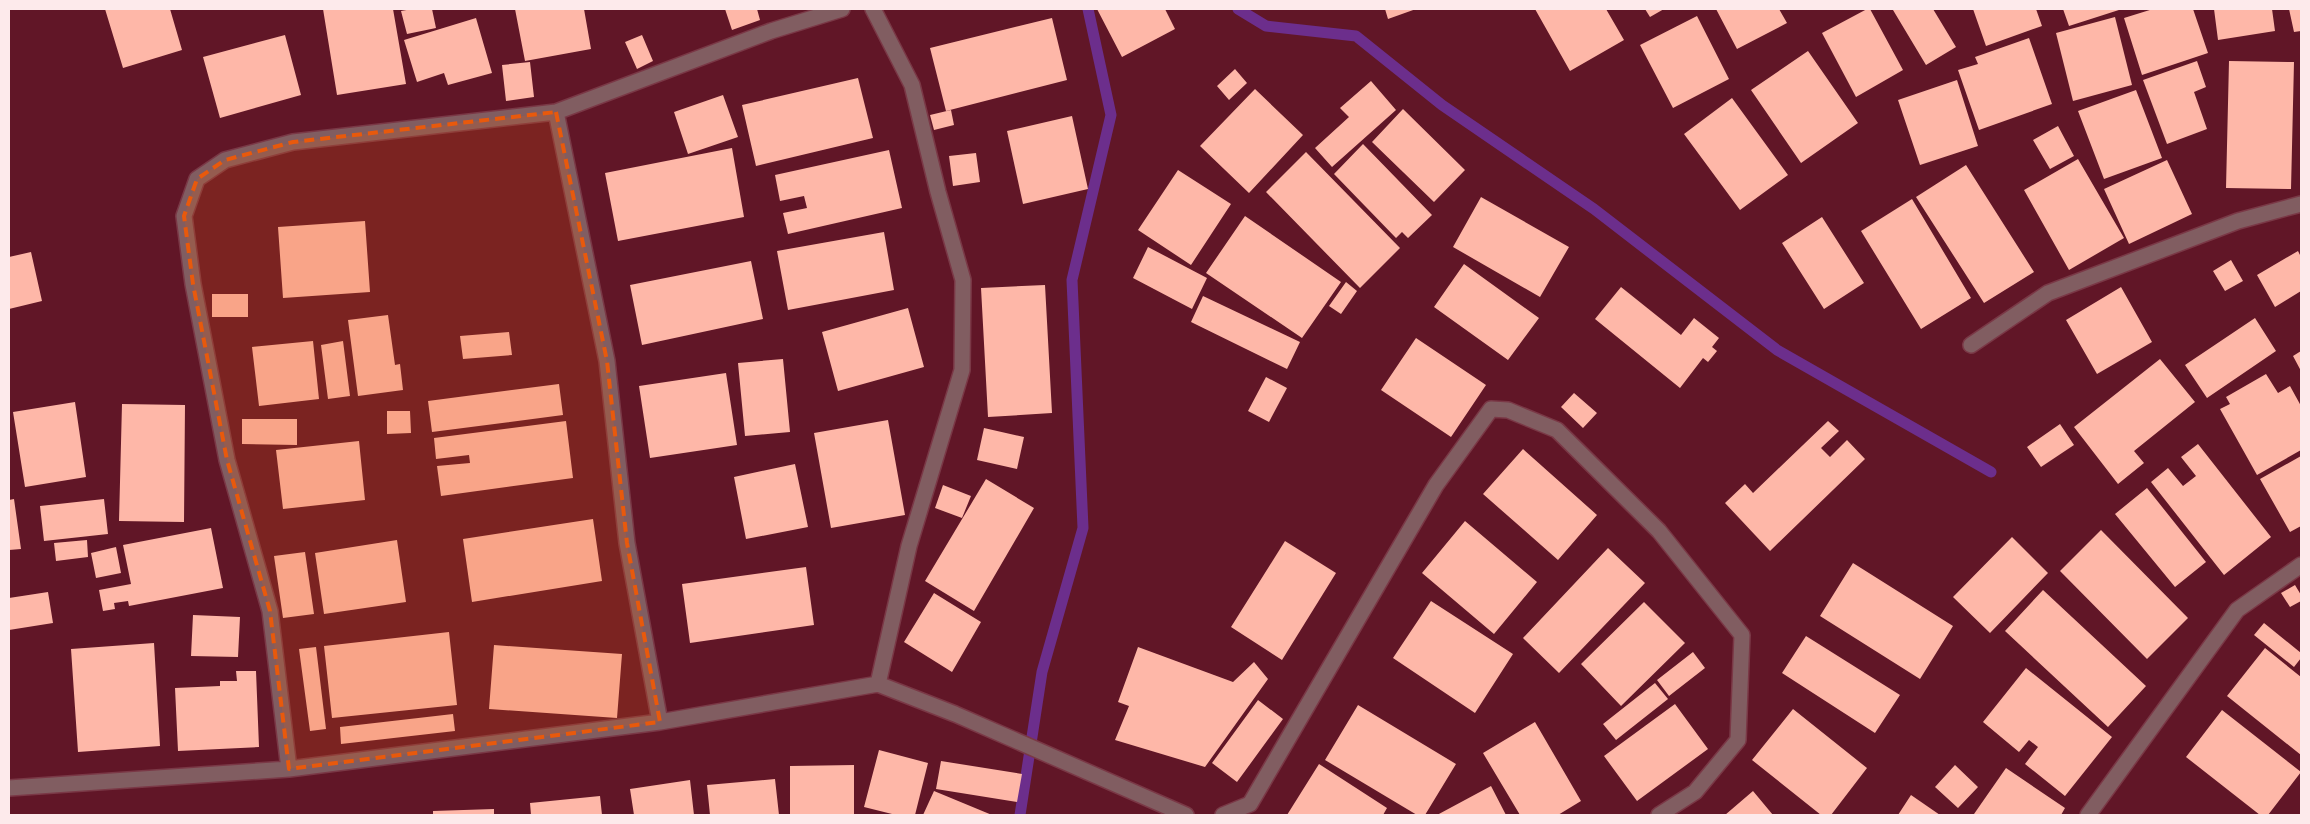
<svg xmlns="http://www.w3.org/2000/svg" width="2310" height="824" font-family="'Nunito Sans',sans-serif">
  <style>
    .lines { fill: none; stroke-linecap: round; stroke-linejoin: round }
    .stream { stroke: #6c2e8c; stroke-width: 11 }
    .building { fill: #feb7a8 }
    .minor-casing { stroke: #7a3846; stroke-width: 18 }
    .minor { stroke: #815d61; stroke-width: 15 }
    .marked { fill: #e8590c; fill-opacity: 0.2; stroke: #e8590c; stroke-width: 4; stroke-dasharray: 10 6; stroke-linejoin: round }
  </style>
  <rect width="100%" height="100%" fill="#611627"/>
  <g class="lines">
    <path class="stream" d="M 1238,9 L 1266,26 L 1356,36 L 1442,105 L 1594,209 L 1777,350 L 1991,472
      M 1020,815 L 1042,672 L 1083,528 L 1072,280 L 1111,115 L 1088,9"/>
  </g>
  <path class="building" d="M 105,9 L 170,9 L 182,50 L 123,68 Z
    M 323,9 L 393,9 L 406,84 L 337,95 Z
    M 412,9 L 432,9 L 436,28 L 407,34 L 401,11 Z
    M 515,9 L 584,9 L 591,49 L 525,61 Z
    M 725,9 L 757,9 L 760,20 L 732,30 Z
    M 1097,9 L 1165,9 L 1175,29 L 1122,57 Z
    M 1385,9 L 1416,9 L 1388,19 Z
    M 1535,9 L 1606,9 L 1624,40 L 1570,71 Z
    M 1645,9 L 1664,9 L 1650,17 Z
    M 1716,9 L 1779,9 L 1787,23 L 1737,49 Z
    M 1867,9 L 1870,9 L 1903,70 L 1856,97 L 1822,33 Z
    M 1896,9 L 1933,9 L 1956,47 L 1926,65 L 1893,10 Z
    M 1973,9 L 2036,9 L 2042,26 L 1986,46 Z
    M 2063,9 L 2122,9 L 2069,26 Z
    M 2153,9 L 2193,9 L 2208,53 L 2142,75 L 2124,18 Z
    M 2214,9 L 2272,9 L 2275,31 L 2218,40 Z
    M 2289,9 L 2301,9 L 2301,31 L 2294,32 Z
    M 1697,16 L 1729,79 L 1673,108 L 1640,45 Z
    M 2115,17 L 2132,85 L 2073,101 L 2056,33 Z
    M 476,18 L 492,73 L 448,85 L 444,73 L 417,82 L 404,40 Z
    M 1052,18 L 1067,80 L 946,111 L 930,48 Z
    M 285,35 L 301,95 L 220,118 L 203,57 Z
    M 642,35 L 653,61 L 637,69 L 625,42 Z
    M 2029,38 L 2052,104 L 1979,130 L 1958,70 L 1978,64 L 1975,57 Z
    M 1808,51 L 1858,123 L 1801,163 L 1751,90 Z
    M 2197,61 L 2206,87 L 2194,92 L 2207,129 L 2167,144 L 2143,80 Z
    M 2229,61 L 2294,62 L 2291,189 L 2226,188 Z
    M 530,62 L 534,97 L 506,101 L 502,65 Z
    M 1235,69 L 1247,83 L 1229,100 L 1217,86 Z
    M 858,78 L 873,138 L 756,166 L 742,105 Z
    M 1957,80 L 1978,146 L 1920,165 L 1898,100 Z
    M 1371,81 L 1396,110 L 1332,167 L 1315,148 L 1349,117 L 1340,108 Z
    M 1255,89 L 1303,135 L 1249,193 L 1200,146 Z
    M 2136,90 L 2162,158 L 2104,179 L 2078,111 Z
    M 723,95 L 738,137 L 688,154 L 674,112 Z
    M 1732,98 L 1788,175 L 1740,210 L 1684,134 Z
    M 1403,109 L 1465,170 L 1434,202 L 1372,142 Z
    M 951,110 L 954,125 L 934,130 L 930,115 Z
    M 1072,116 L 1088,189 L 1023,204 L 1007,131 Z
    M 2058,126 L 2074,156 L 2050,169 L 2033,140 Z
    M 1363,144 L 1432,215 L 1408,238 L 1402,232 L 1396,238 L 1334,174 Z
    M 732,148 L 744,217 L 618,241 L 605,173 Z
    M 889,150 L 902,208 L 788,234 L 783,213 L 807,208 L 804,196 L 780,201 L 775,175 Z
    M 1306,152 L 1400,248 L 1360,288 L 1266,192 Z
    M 976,153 L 980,182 L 953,186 L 949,156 Z
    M 2078,159 L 2124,238 L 2069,270 L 2024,190 Z
    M 2167,160 L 2192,214 L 2129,244 L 2104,189 Z
    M 1966,165 L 2034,272 L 1984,303 L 1916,197 Z
    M 1178,170 L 1231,204 L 1191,265 L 1138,230 Z
    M 1481,197 L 1569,247 L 1540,297 L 1453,247 Z
    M 1912,199 L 1971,298 L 1921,329 L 1861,231 Z
    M 1245,216 L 1341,282 L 1302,338 L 1206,273 Z
    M 1822,217 L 1864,283 L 1824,309 L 1782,243 Z
    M 365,221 L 370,292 L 283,298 L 278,227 Z
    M 884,232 L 894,290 L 788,310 L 777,251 Z
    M 1148,247 L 1207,278 L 1192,309 L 1133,278 Z
    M 2298,251 L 2301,257 L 2301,291 L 2275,307 L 2257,275 Z
    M 31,252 L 42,301 L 9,309 L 9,257 Z
    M 2231,260 L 2243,281 L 2225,291 L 2213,271 Z
    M 751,261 L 763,319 L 642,345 L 630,285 Z
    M 1464,264 L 1539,318 L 1508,360 L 1434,307 Z
    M 1346,282 L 1357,291 L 1341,314 L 1329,306 Z
    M 1045,285 L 1052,413 L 988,417 L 981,288 Z
    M 1621,287 L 1681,335 L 1694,318 L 1719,338 L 1712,347 L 1717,351 L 1708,362 L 1703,358 L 1680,388 L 1595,319 Z
    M 2121,287 L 2152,342 L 2097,374 L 2066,320 Z
    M 212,294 L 248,294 L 248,317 L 212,317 Z
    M 1203,296 L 1300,342 L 1287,369 L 1191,322 Z
    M 908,308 L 924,367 L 838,391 L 822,332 Z
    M 388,315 L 395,365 L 400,364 L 403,390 L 358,396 L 348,320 Z
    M 2255,318 L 2276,351 L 2207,398 L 2185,365 Z
    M 509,332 L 512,355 L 463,359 L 460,336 Z
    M 1416,338 L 1486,385 L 1451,437 L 1381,390 Z
    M 313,341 L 319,399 L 259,406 L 252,347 Z
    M 343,341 L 350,396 L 328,399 L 321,345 Z
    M 2301,351 L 2301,371 L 2293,356 Z
    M 783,359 L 790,432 L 745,436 L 738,363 Z
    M 2160,359 L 2195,402 L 2134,451 L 2144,463 L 2118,484 L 2074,427 Z
    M 726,373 L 737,445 L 650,458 L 639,386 Z
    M 2266,374 L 2278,393 L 2290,386 L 2301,406 L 2301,450 L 2257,475 L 2220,409 L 2230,404 L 2226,397 Z
    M 1266,377 L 1287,388 L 1269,422 L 1248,411 Z
    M 559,384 L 563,415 L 432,432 L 428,401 Z
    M 1574,393 L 1597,413 L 1583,428 L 1561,407 Z
    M 75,402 L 86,477 L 25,487 L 13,412 Z
    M 122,404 L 185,405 L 184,522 L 119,521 Z
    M 387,411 L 410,411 L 411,433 L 387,434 Z
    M 242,419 L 297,419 L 297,445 L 242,444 Z
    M 888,420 L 905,515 L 831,528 L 814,433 Z
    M 566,421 L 573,478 L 441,496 L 437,466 L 470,463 L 469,455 L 436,459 L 434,438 Z
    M 1828,421 L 1839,431 L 1821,448 L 1830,457 L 1847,440 L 1865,459 L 1770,551 L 1725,503 L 1745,484 L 1753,493 Z
    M 2060,424 L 2074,445 L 2041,467 L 2027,447 Z
    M 984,428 L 1024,437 L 1017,469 L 977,460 Z
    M 359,441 L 365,500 L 283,509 L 276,450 Z
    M 2198,444 L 2271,537 L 2224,575 L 2151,482 L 2168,468 L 2183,486 L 2196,476 L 2181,457 Z
    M 1523,449 L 1597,515 L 1558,560 L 1483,494 Z
    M 2301,456 L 2301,526 L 2290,532 L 2260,479 Z
    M 795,464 L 808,527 L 746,539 L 734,477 Z
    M 986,479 L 1034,508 L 974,611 L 925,581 Z
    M 943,485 L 971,496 L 962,518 L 935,508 Z
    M 2147,488 L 2206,562 L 2175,587 L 2115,514 Z
    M 14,499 L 21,549 L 9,550 L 9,500 Z
    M 104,499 L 108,534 L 44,541 L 40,506 Z
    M 593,519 L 602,581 L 472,602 L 463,539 Z
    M 1465,521 L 1537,582 L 1494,634 L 1422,573 Z
    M 211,528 L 223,588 L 129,606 L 128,601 L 114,603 L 115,609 L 103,611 L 99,590 L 131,584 L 123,545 Z
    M 2101,530 L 2188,618 L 2147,659 L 2060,571 Z
    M 2012,537 L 2048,573 L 1990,633 L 1953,597 Z
    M 87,540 L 88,557 L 56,561 L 54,543 Z
    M 397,540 L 406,602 L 324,614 L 315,553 Z
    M 1285,541 L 1336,573 L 1282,660 L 1231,627 Z
    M 116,547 L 121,573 L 96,578 L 91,553 Z
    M 1608,548 L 1645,583 L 1559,673 L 1523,638 Z
    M 305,552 L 314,614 L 283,618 L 274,556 Z
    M 1853,563 L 1953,626 L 1920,679 L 1820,616 Z
    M 806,567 L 814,625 L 690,643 L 682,584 Z
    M 2295,585 L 2301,595 L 2301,601 L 2290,607 L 2281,593 Z
    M 2043,590 L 2146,686 L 2108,727 L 2005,631 Z
    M 48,592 L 53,623 L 9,630 L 9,598 Z
    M 934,593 L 981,622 L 952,672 L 904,642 Z
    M 1431,601 L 1513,654 L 1475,713 L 1393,658 Z
    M 1644,602 L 1685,643 L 1621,706 L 1581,664 Z
    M 193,615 L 240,617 L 238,657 L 191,656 Z
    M 2264,623 L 2301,653 L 2301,658 L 2294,667 L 2254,635 Z
    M 449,632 L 457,705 L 332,718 L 324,646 Z
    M 1806,636 L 1900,695 L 1875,733 L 1782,673 Z
    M 154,643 L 160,746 L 78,752 L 71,649 Z
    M 494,645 L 622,654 L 617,718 L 489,709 Z
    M 316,647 L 326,729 L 310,731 L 299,649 Z
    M 1138,647 L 1233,682 L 1254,662 L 1268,679 L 1205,767 L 1115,740 L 1129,706 L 1118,702 Z
    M 2265,648 L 2301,677 L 2301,755 L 2227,696 Z
    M 1693,652 L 1705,668 L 1669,696 L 1657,680 Z
    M 2026,668 L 2112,737 L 2065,796 L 2025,764 L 2038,747 L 2029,740 L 2019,752 L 1983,722 Z
    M 236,671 L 256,671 L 259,747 L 178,751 L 175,688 L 220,686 L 220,681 L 237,681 Z
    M 1655,683 L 1668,699 L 1616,740 L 1603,724 Z
    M 1258,700 L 1283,719 L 1237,782 L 1212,763 Z
    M 1675,704 L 1708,749 L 1637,801 L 1604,756 Z
    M 1358,705 L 1456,764 L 1425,815 L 1417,815 L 1325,760 Z
    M 1793,709 L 1867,768 L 1831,815 L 1821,815 L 1752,760 Z
    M 2222,710 L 2301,772 L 2268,815 L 2260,815 L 2186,757 Z
    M 453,714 L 455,731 L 341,744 L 340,727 Z
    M 1535,722 L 1581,801 L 1558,815 L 1520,815 L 1483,753 Z
    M 879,750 L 928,763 L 915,815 L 896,815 L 864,807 Z
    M 941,761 L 1022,774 L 1017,802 L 936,789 Z
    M 1319,764 L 1387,808 L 1383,815 L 1287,815 Z
    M 854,765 L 854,815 L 790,815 L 790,766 Z
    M 1955,765 L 1978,787 L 1958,808 L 1935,787 Z
    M 2006,768 L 2065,808 L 2061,815 L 1974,814 Z
    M 775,779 L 779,815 L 710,815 L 707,785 Z
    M 690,780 L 694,815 L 634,815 L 630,789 Z
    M 1491,786 L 1506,815 L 1437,815 Z
    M 934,791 L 992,815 L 923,815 Z
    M 1753,791 L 1773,815 L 1725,815 Z
    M 1911,795 L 1940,815 L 1898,815 Z
    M 600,796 L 602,815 L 531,815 L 530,803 Z
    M 494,809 L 494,815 L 433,815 L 433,811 Z"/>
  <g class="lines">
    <g class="minor-casing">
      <path id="minor" d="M 873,9 L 912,85 L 938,192 L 963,280 L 962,370 L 909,546 L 878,684
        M 556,112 L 607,361 L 627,543 L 660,722
        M 1971,345 L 2048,293 L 2238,221 L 2301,204
        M 289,769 L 270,611 L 227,460 L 193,284 L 184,216 L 197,179 L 225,160 L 293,142 L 556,112 L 771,31 L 842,9
        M 9,788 L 289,769 L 660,722 L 878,684 L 955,714 L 1186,815
        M 1223,815 L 1250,804 L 1436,485 L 1491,409 L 1508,410 L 1557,430 L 1659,531 L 1742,635 L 1738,740 L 1695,792 L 1659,815
        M 2088,815 L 2237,610 L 2301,565"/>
    </g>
    <use href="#minor" class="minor"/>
  </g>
  <path class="marked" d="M 556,112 L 607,361 L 627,543 L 660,722 L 289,769 L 270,611 L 227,460 L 193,284 L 184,216 L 197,179 L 225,160 L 293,142 Z"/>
  <rect width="2310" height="824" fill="none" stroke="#fdeaeb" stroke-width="20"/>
</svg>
